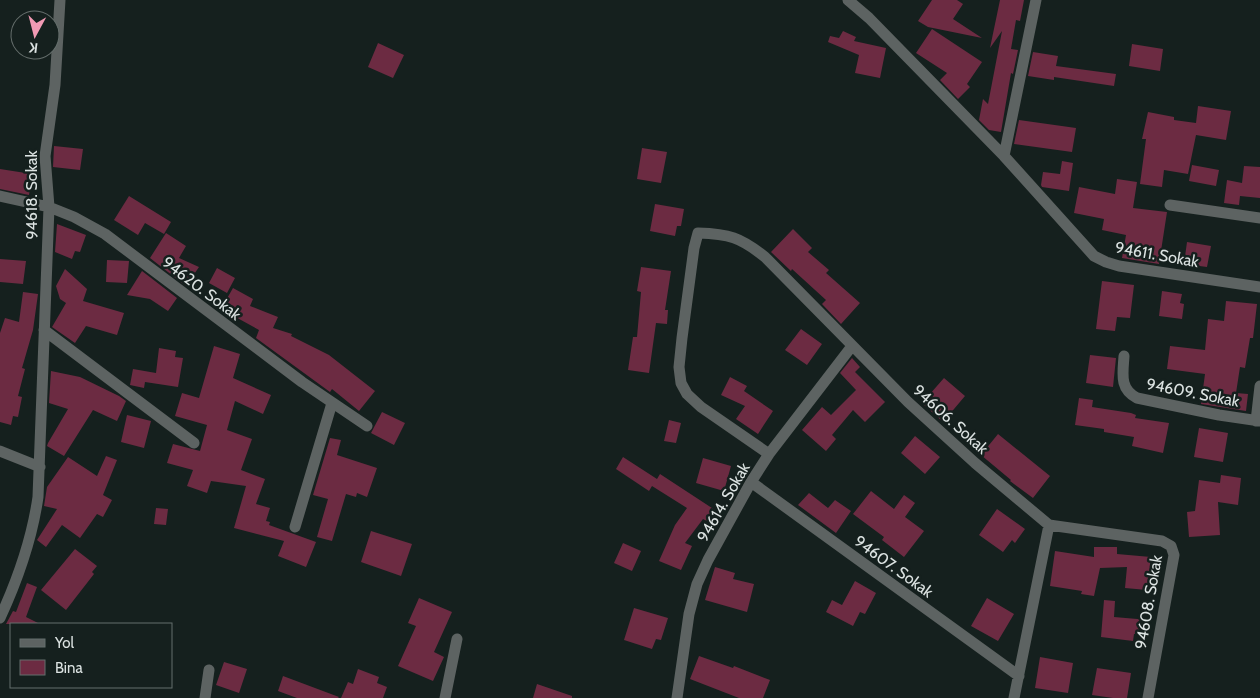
<svg xmlns="http://www.w3.org/2000/svg" width="1260" height="698" font-family="Cabin,sans-serif">
  <style>
    .building { fill: #6c2b42 }
    .lines { fill: none; stroke-linecap: round; stroke-linejoin: round }
    .minor { stroke: #5d6362; stroke-width: 11 }
    .labels { text-anchor: middle; stroke-width: 5; stroke-linejoin: round; paint-order: stroke }
    .street-label { font-size: 16px; fill: #dce3e2; stroke: #15201e }
  </style>
  <rect width="100%" height="100%" fill="#15201e"/>
  <path class="building" d="M 932,0 L 957,0 L 963,4 L 953,19 L 982,38 L 928,27 L 918,21 Z
    M 1000,0 L 1024,0 L 1020,21 L 1016,20 L 1011,49 L 1018,50 L 1013,74 L 1011,73 L 1001,132 L 989,130 L 979,120 L 983,99 L 988,104 L 1002,31 L 990,48 Z
    M 932,29 L 982,62 L 967,84 L 970,87 L 958,99 L 940,80 L 947,73 L 916,53 Z
    M 843,31 L 856,37 L 854,41 L 886,48 L 880,78 L 855,73 L 859,55 L 828,42 L 830,36 L 839,38 Z
    M 378,43 L 404,55 L 393,78 L 368,67 Z
    M 1132,44 L 1163,49 L 1160,71 L 1129,66 Z
    M 1033,52 L 1058,56 L 1056,66 L 1116,74 L 1114,86 L 1054,77 L 1054,80 L 1028,76 Z
    M 1198,106 L 1231,111 L 1226,140 L 1196,135 L 1188,174 L 1164,170 L 1162,187 L 1140,184 L 1146,139 L 1142,139 L 1148,112 L 1174,117 L 1174,120 L 1196,123 Z
    M 1019,120 L 1076,128 L 1072,152 L 1014,144 Z
    M 54,146 L 83,149 L 80,170 L 53,167 Z
    M 642,148 L 667,152 L 661,183 L 637,179 Z
    M 1062,161 L 1073,163 L 1069,191 L 1042,187 L 1041,185 L 1043,172 L 1060,174 Z
    M 1192,165 L 1219,170 L 1216,186 L 1189,181 Z
    M 1244,166 L 1260,167 L 1260,198 L 1240,196 L 1239,205 L 1224,203 L 1227,180 L 1242,183 Z
    M 0,169 L 32,174 L 29,195 L 0,189 Z
    M 1117,179 L 1137,182 L 1133,208 L 1167,212 L 1159,264 L 1122,258 L 1126,235 L 1102,230 L 1104,219 L 1074,213 L 1079,187 L 1115,194 Z
    M 129,196 L 171,222 L 164,234 L 145,223 L 138,235 L 114,220 Z
    M 655,204 L 684,209 L 681,226 L 677,226 L 675,236 L 650,231 Z
    M 57,224 L 86,235 L 80,252 L 75,251 L 72,259 L 55,252 Z
    M 793,229 L 812,248 L 808,252 L 829,270 L 826,273 L 860,303 L 841,324 L 822,304 L 826,300 L 792,269 L 791,271 L 771,252 Z
    M 166,233 L 186,246 L 179,258 L 199,267 L 186,286 L 150,258 Z
    M 1187,242 L 1211,246 L 1207,267 L 1184,264 Z
    M 0,259 L 26,261 L 23,284 L 0,282 Z
    M 107,260 L 129,261 L 127,283 L 106,282 Z
    M 641,267 L 671,271 L 665,310 L 668,310 L 667,324 L 656,323 L 649,373 L 628,370 L 633,337 L 637,337 L 641,292 L 637,291 Z
    M 217,268 L 235,278 L 227,293 L 209,283 Z
    M 65,269 L 87,289 L 83,301 L 124,313 L 117,335 L 86,326 L 75,343 L 52,327 L 66,303 L 60,299 L 56,286 Z
    M 142,271 L 177,298 L 168,311 L 150,299 L 127,295 Z
    M 1102,281 L 1134,285 L 1130,318 L 1117,317 L 1115,331 L 1096,329 Z
    M 233,288 L 253,299 L 250,306 L 278,317 L 273,328 L 292,334 L 291,336 L 329,355 L 375,391 L 359,411 L 332,389 L 330,392 L 256,338 L 259,330 L 221,309 Z
    M 1162,291 L 1182,294 L 1180,303 L 1184,304 L 1182,319 L 1159,316 Z
    M 23,292 L 38,294 L 33,330 L 22,368 L 25,369 L 18,396 L 22,397 L 18,417 L 13,416 L 11,425 L 0,422 L 0,333 L 5,318 L 19,322 Z
    M 1226,301 L 1257,304 L 1253,338 L 1250,338 L 1245,368 L 1240,367 L 1236,393 L 1248,394 L 1246,411 L 1201,404 L 1205,374 L 1167,369 L 1170,346 L 1205,350 L 1208,319 L 1224,321 Z
    M 801,329 L 822,344 L 807,365 L 785,350 Z
    M 214,346 L 240,354 L 233,378 L 271,395 L 263,414 L 235,401 L 227,430 L 252,439 L 241,470 L 265,479 L 256,504 L 270,508 L 266,521 L 270,522 L 269,525 L 316,542 L 306,567 L 278,556 L 284,541 L 234,528 L 246,486 L 211,481 L 207,493 L 187,486 L 193,470 L 167,463 L 173,444 L 200,451 L 207,425 L 175,416 L 182,393 L 199,398 Z
    M 159,348 L 176,351 L 175,357 L 183,358 L 178,387 L 145,382 L 144,388 L 130,385 L 133,369 L 156,373 Z
    M 1090,355 L 1116,358 L 1113,387 L 1086,383 Z
    M 852,358 L 860,367 L 855,372 L 885,402 L 865,422 L 853,410 L 832,435 L 836,439 L 826,451 L 802,430 L 822,407 L 831,415 L 856,390 L 840,373 Z
    M 51,371 L 80,377 L 119,396 L 126,401 L 117,421 L 93,410 L 64,456 L 47,446 L 48,443 L 68,409 L 49,403 Z
    M 730,377 L 747,386 L 744,391 L 773,411 L 758,434 L 736,419 L 745,406 L 721,395 Z
    M 944,378 L 965,396 L 943,422 L 922,403 Z
    M 1079,398 L 1093,400 L 1092,407 L 1131,413 L 1136,415 L 1135,418 L 1169,423 L 1163,453 L 1132,446 L 1134,437 L 1104,432 L 1104,429 L 1075,425 Z
    M 382,412 L 405,423 L 394,445 L 371,433 Z
    M 127,415 L 151,421 L 144,448 L 121,442 Z
    M 669,420 L 681,423 L 676,443 L 664,441 Z
    M 1199,428 L 1228,433 L 1223,462 L 1194,457 Z
    M 998,434 L 1050,476 L 1033,498 L 1010,481 L 1011,480 L 981,455 Z
    M 915,436 L 940,457 L 925,474 L 901,453 Z
    M 330,438 L 341,440 L 337,455 L 377,468 L 367,497 L 357,493 L 356,497 L 346,494 L 332,541 L 317,537 L 328,499 L 313,495 Z
    M 106,456 L 117,460 L 103,495 L 112,500 L 103,517 L 97,514 L 80,538 L 62,525 L 46,547 L 37,540 L 57,509 L 44,506 L 47,487 L 68,457 L 97,476 Z
    M 623,457 L 657,479 L 660,474 L 715,510 L 707,521 L 703,519 L 685,543 L 692,546 L 681,570 L 659,561 L 675,525 L 687,508 L 652,486 L 649,491 L 616,469 Z
    M 703,458 L 731,466 L 724,491 L 696,483 Z
    M 1221,475 L 1241,478 L 1238,505 L 1218,502 L 1220,535 L 1189,537 L 1187,512 L 1195,511 L 1199,480 L 1220,483 Z
    M 871,491 L 894,509 L 904,495 L 915,503 L 905,517 L 924,531 L 904,557 L 882,540 L 884,537 L 853,514 Z
    M 809,493 L 828,508 L 835,500 L 851,511 L 836,533 L 798,505 Z
    M 156,508 L 168,509 L 166,525 L 154,524 Z
    M 997,509 L 1025,529 L 1015,543 L 1012,540 L 1003,552 L 979,535 Z
    M 371,531 L 412,544 L 401,576 L 361,562 Z
    M 623,543 L 641,551 L 632,571 L 614,563 Z
    M 1094,547 L 1117,547 L 1117,554 L 1151,557 L 1147,590 L 1125,588 L 1127,567 L 1100,568 L 1094,596 L 1081,594 L 1082,591 L 1050,586 L 1055,551 L 1094,557 Z
    M 75,549 L 97,566 L 92,572 L 94,574 L 66,610 L 41,590 Z
    M 715,567 L 735,573 L 733,579 L 754,584 L 747,612 L 705,600 Z
    M 855,581 L 876,593 L 865,614 L 860,612 L 853,626 L 826,612 L 832,600 L 842,605 Z
    M 27,583 L 37,587 L 26,617 L 40,624 L 6,624 L 13,611 L 16,612 Z
    M 419,598 L 452,612 L 434,652 L 444,657 L 433,681 L 398,666 L 416,626 L 408,623 Z
    M 987,598 L 1014,614 L 998,641 L 971,626 Z
    M 1104,600 L 1115,601 L 1114,617 L 1149,620 L 1147,635 L 1134,634 L 1133,641 L 1101,637 Z
    M 634,608 L 668,618 L 661,640 L 656,639 L 652,649 L 624,640 Z
    M 699,656 L 733,668 L 734,666 L 770,680 L 763,698 L 739,698 L 690,679 Z
    M 1040,657 L 1073,663 L 1068,693 L 1035,688 Z
    M 224,662 L 247,669 L 239,693 L 216,685 Z
    M 1097,668 L 1131,673 L 1127,698 L 1113,698 L 1092,695 Z
    M 358,669 L 379,677 L 377,683 L 387,687 L 383,698 L 341,698 L 348,682 L 353,684 Z
    M 283,676 L 339,697 L 338,698 L 297,698 L 278,691 Z
    M 537,684 L 572,696 L 572,698 L 533,698 Z"/>
  <g class="lines">
    <path class="minor" d="M 848,0 L 869,18 L 1004,156 L 1094,256 L 1106,262 L 1119,266 L 1260,287
      M 1004,156 L 1036,0
      M 0,196 L 49,207 L 74,217 L 105,234 L 302,382 L 367,426
      M 1170,205 L 1260,218
      M 44,330 L 194,443
      M 1124,356 C 1123,373 1119,389 1137,398 L 1219,415 L 1260,421
      M 1256,421 L 1260,386
      M 0,451 L 40,467
      M 769,454 L 701,407 L 687,394 L 681,383 L 679,367 L 682,338 L 694,248 L 698,233 C 729,234 740,237 765,257 L 908,402 L 975,463 L 1049,525 L 1014,698
      M 751,482 L 1019,676
      M 1049,525 L 1162,541 L 1171,546 L 1174,555 L 1148,698
      M 295,527 L 332,403
      M 0,618 C 18,579 32,539 38,497 L 49,207 L 45,156 L 55,85 L 60,0
      M 205,698 L 209,670
      M 445,698 L 457,639
      M 677,698 L 689,614 L 697,584 L 708,560 L 751,482 L 769,454 L 852,346"/>
  </g>
  <g class="labels">
    <g class="street-label">
      <text transform="translate(31 195) rotate(-90)" y="6">94618. Sokak</text>
      <text transform="translate(1157 254) rotate(10)" y="6">94611. Sokak</text>
      <text transform="translate(202 288) rotate(37)" y="6">94620. Sokak</text>
      <text transform="translate(1193 392) rotate(11)" y="6">94609. Sokak</text>
      <text transform="translate(951 419) rotate(42)" y="6">94606. Sokak</text>
      <text transform="translate(723 502) rotate(-60)" y="6">94614. Sokak</text>
      <text transform="translate(894 566) rotate(36)" y="6">94607. Sokak</text>
      <text transform="translate(1148 602) rotate(-80)" y="6">94608. Sokak</text>
    </g>
  </g>
  <rect x="10" y="623" width="162" height="65" fill="#15201e" stroke="#656e6c"/>
  <rect x="20" y="639" width="25" height="8" fill="#5d6362" stroke="#656e6c"/>
  <text x="55" y="648" font-size="15" fill="#dce3e2">Yol</text>
  <rect x="20" y="660" width="25" height="15" fill="#6c2b42" stroke="#656e6c"/>
  <text x="55" y="673" font-size="15" fill="#dce3e2">Bina</text>
  <g transform="translate(35 35) rotate(187)"><circle r="24" fill="#15201e" stroke="#656e6c"/>
  <path d="M0-4L9 19L0 12L-9 19Z" fill="#f19ab4"/>
  <text y="-8" font-size="14" font-weight="bold" text-anchor="middle" fill="#dce3e2">K</text>
  </g>
</svg>
